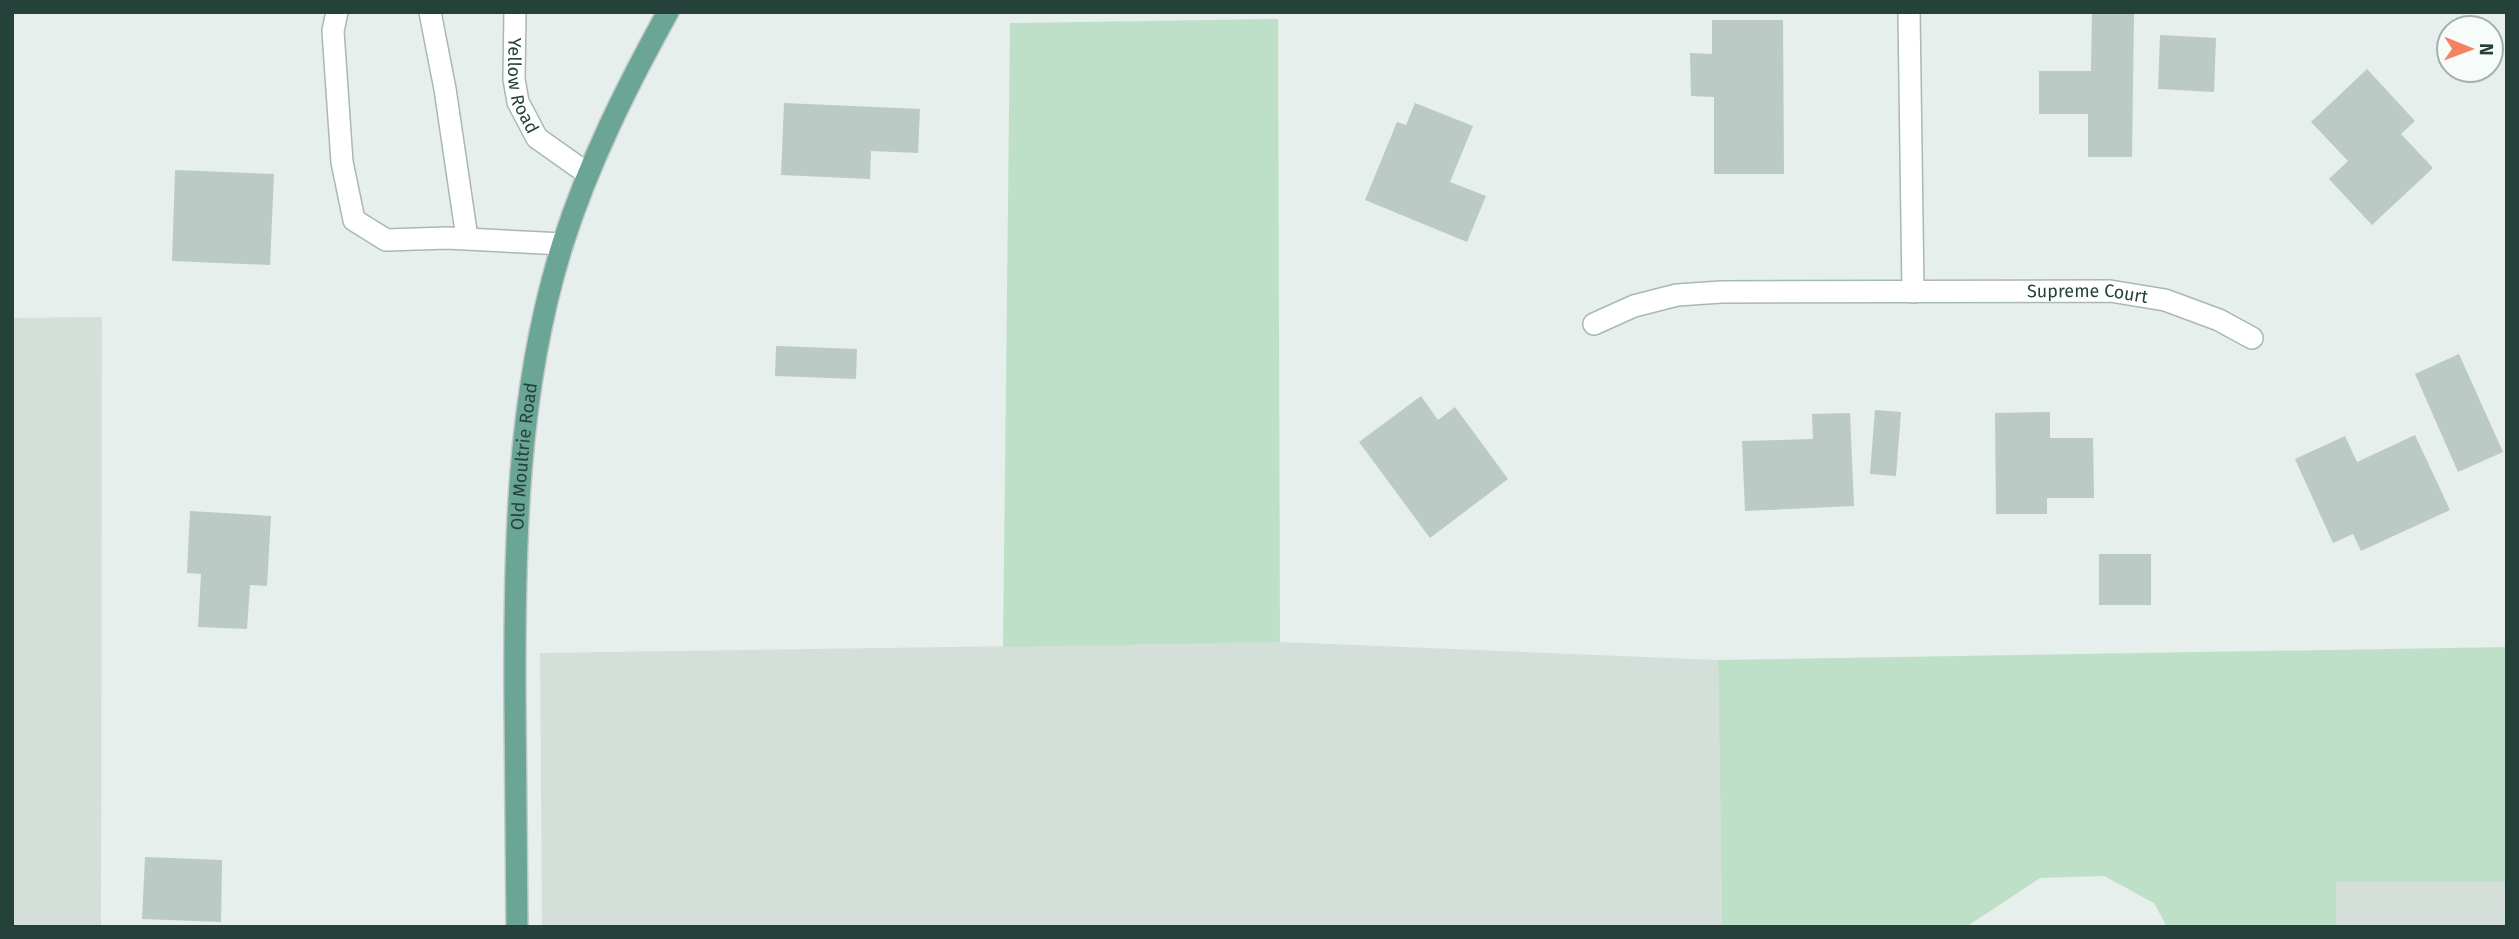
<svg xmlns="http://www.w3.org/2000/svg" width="2519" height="939" font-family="'Fira Sans',sans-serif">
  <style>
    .built { fill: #d4dfda }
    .green { fill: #bfe0c8 }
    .building { fill: #bbcac4 }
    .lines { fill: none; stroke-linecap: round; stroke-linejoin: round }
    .minor-casing { stroke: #a8b8b2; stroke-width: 24 }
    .major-casing { stroke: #c2cac8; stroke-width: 24 }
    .minor { stroke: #fff; stroke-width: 21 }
    .major { stroke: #6aa596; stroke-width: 21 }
    .labels { text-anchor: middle; stroke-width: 5; stroke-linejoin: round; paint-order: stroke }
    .street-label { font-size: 18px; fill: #24423a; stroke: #f7fbf9 }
  </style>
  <rect width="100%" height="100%" fill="#e6efeb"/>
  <path class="built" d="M 102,317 L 101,927 L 12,927 L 12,318 Z
    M 1280,642 L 1718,660 L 1722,927 L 542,927 L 540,653 Z
    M 2336,882 L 2507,882 L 2507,927 L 2336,927 Z"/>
  <path class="green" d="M 1278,19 L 1280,642 L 1003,647 L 1010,23 Z
    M 2507,647 L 2507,882 L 2336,882 L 2336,927 L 2167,927 L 2154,903 L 2104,876 L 2040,878 L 1966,927 L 1722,927 L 1718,660 Z"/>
  <path class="building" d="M 2092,12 L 2134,12 L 2132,157 L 2088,157 L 2088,114 L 2039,114 L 2039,71 L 2091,71 Z
    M 1712,20 L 1783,20 L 1784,174 L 1714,174 L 1714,97 L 1691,96 L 1690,53 L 1712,54 Z
    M 2160,35 L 2216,38 L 2214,92 L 2158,89 Z
    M 2367,69 L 2415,121 L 2401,134 L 2433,168 L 2372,225 L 2329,179 L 2348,161 L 2311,122 Z
    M 784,103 L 920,109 L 918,153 L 871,151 L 870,179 L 781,175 Z
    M 1415,103 L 1473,126 L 1450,182 L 1486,196 L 1467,242 L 1365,200 L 1397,122 L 1406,125 Z
    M 175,170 L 274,174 L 270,265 L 172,261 Z
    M 776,346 L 857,349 L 856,379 L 775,376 Z
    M 2459,354 L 2503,452 L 2458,472 L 2415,374 Z
    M 1421,396 L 1438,420 L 1455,407 L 1508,479 L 1430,538 L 1359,442 Z
    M 1875,410 L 1901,412 L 1896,476 L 1870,474 Z
    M 2050,412 L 2050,438 L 2093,438 L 2094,498 L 2047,498 L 2047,514 L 1996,514 L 1995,413 Z
    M 1850,413 L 1854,506 L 1745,511 L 1742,441 L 1813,439 L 1812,414 Z
    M 2415,435 L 2450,510 L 2361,551 L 2353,534 L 2333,543 L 2295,459 L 2345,436 L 2357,462 Z
    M 190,511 L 271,516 L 267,586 L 250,585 L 247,629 L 198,627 L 201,574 L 187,573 Z
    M 2099,554 L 2151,554 L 2151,605 L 2099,605 Z
    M 145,857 L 222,860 L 221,922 L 142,919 Z"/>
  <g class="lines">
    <g class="minor-casing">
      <g id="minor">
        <path d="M 337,12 L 333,31 L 342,162 L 354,220 L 386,240 L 447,238 L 563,244"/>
        <path d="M 430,12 L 445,89 L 467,238"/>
        <path id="s1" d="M 515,12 L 514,79 L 518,102 L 537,138 L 588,174"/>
        <path d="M 1909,12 L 1913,292"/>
        <path id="s2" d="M 1594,324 L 1634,306 L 1677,295 L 1721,292 L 2110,291 L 2165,300 L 2219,320 L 2252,338"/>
      </g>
    </g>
    <g class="major-casing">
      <g id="major">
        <path id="s3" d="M 517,927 C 516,853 516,778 515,704 C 514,550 516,392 563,243 C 589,162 627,86 668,12"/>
      </g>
    </g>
    <use href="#minor" class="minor"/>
    <use href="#major" class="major"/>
  </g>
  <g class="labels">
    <g class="street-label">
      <text dy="6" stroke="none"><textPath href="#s1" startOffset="75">Yellow Road</textPath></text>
      <text dy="6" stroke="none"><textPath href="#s2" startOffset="499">Supreme Court</textPath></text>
      <text dy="6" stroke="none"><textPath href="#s3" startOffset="471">Old Moultrie Road</textPath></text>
    </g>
  </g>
  <rect width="2519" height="939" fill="none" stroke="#24423a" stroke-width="28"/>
  <g transform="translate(2470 49) rotate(91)"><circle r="33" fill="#f7fbf9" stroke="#a3b1ad" stroke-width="2"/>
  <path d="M0-5L12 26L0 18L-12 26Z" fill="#f4845f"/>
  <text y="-10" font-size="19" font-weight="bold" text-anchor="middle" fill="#24423a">N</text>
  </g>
</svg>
